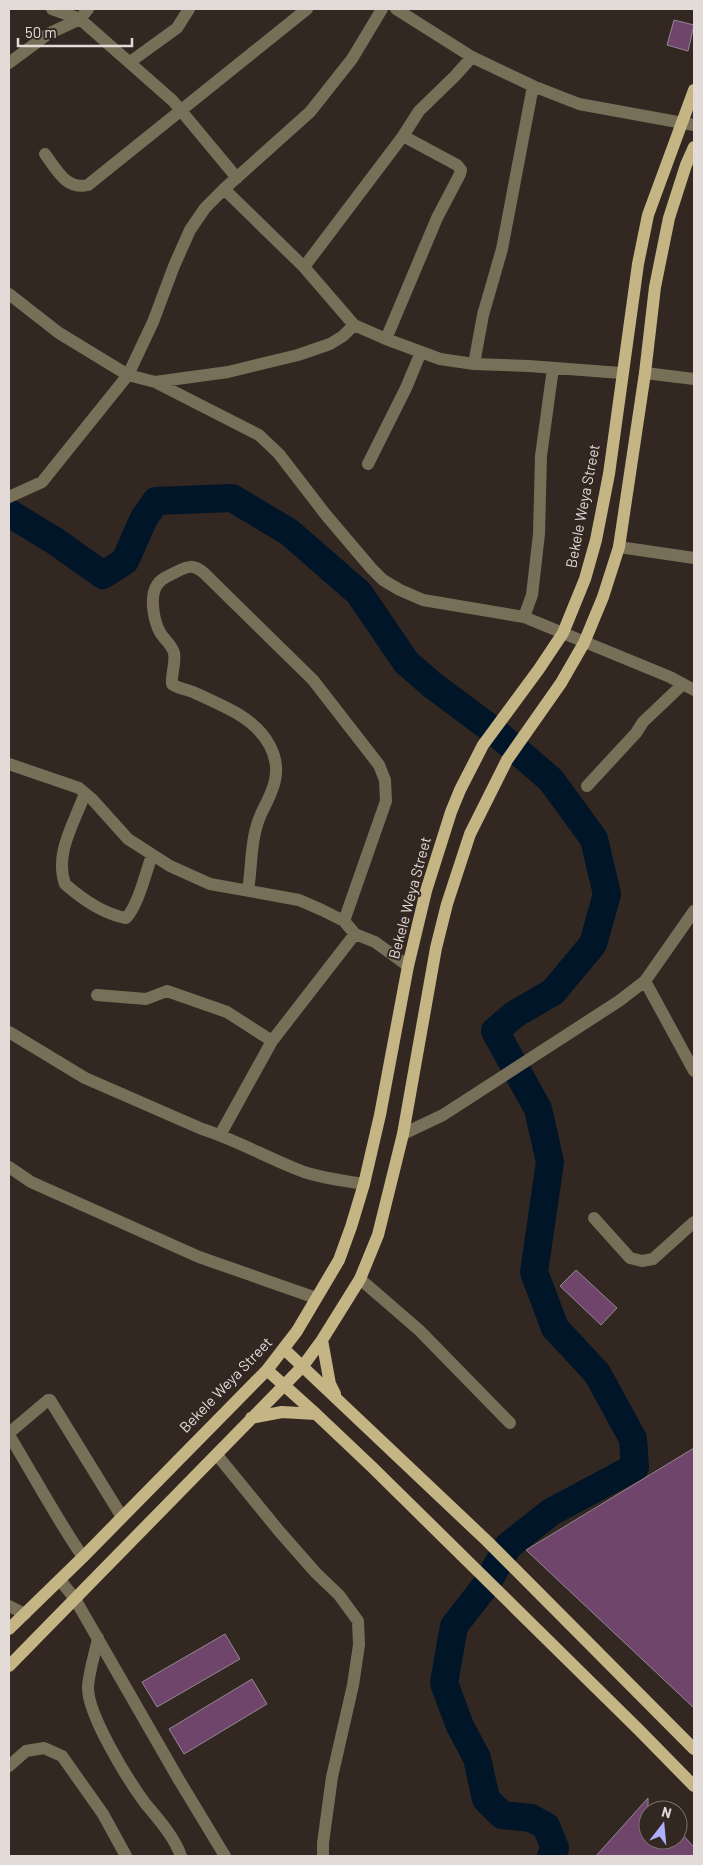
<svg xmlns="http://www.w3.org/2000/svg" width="703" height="1865" font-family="Barlow,sans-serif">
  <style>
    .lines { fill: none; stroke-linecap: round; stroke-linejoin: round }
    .river { stroke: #001528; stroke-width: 28 }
    .building { fill: #6f456b; stroke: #938792 }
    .minor { stroke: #786f58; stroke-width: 12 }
    .major { stroke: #c6b584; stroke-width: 12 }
    .labels { text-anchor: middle; stroke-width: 4; stroke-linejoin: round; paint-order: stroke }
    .street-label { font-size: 15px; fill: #e3dbd8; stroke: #332722 }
  </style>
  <rect width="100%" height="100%" fill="#332722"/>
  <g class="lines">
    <path class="river" d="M 9,513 L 55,541 L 103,575 L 125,561 L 144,518 L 156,501 L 232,498 L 289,532 L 359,593 L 406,662 L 431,684 L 494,731 L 551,780 L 594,839 L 607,894 L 593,944 L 553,992 L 515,1014 L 495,1031 L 538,1109 L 550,1162 L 534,1272 L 555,1328 L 597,1373 L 633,1439 L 635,1467 L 551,1512 L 508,1546 L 486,1585 L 454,1626 L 444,1683 L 460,1726 L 477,1758 L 486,1799 L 502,1815 L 531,1818 L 546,1826 L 555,1848 L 551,1856"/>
  </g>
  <path class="building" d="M 674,20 L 694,25 L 688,51 L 667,45 Z
    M 576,1270 L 617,1308 L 601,1325 L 560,1286 Z
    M 694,1448 L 694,1708 L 526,1550 Z
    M 225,1634 L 240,1659 L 157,1707 L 142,1682 Z
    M 252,1679 L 267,1704 L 184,1754 L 169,1729 Z
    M 648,1798 L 648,1840 L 678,1840 L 678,1830 L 694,1847 L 694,1856 L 596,1856 Z"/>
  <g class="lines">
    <path class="minor" d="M 52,9 L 80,19 L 173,101 L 237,178
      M 396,9 L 472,57 L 533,86 L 579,104 L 694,125
      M 130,62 L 177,28 L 189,9
      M 9,63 L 48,34 L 80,19 L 88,9
      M 45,154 C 57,170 66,190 88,185 L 307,9
      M 224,189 L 304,267 L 354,325 L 386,339 L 440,359 L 474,364 L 529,366 L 621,373
      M 304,267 L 403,136 L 419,111 L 455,76 L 472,57
      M 9,294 L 59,333 L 128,375 L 155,382 L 259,435 L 279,454 L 326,515 L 371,568 L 383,580 L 400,590 L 423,600 L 524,617 L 670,677 L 694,690
      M 386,339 L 437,218 L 460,174 L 461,170 L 457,165 L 403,136
      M 474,364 L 483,315 L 502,249 L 533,86
      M 645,373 L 694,379
      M 155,382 L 228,372 L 298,355 L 330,344 L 343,336 L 354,325
      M 368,464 L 406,388 L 421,352
      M 9,497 L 42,482 L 128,375 L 153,322 L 174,266 L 190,230 L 205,208 L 224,189 L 310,112 L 352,59 L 382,9
      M 619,547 L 694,558
      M 524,617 L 532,595 L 539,534 L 541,456 L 553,368
      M 9,764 L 79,788 L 92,799 L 128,839 L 170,866 L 210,884 L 299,900 L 322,910 L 344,921 L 355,934 L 375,942 L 408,966
      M 587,786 L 636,733 L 643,722 L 683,684
      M 85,793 C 75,822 54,853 65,884 C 82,899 104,914 126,918 C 138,906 146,872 152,855
      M 248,890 C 252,868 250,846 257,825 C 260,813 268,802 272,790 C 285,758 265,730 238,714 C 224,706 208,699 193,692 C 186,689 179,689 172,684 C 171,674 176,663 174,653 C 172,645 165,640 161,634 C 154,623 149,597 157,585 C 161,578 169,576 176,572 C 188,566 193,564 204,573 L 313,680 L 379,765 L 385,780 L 386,801 L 344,921
      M 645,981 L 694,1071
      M 97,995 L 146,999 L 167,991 L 227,1012 L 272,1041 L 355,934
      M 9,1032 L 85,1078 L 202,1129 C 237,1140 269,1159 304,1172 C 323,1178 344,1181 364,1184
      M 403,1134 L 443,1115 L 619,1001 L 645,981 L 694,911
      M 220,1135 L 272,1041
      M 9,1167 L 31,1182 L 199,1257 L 316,1298
      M 594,1218 L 630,1258 L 642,1261 L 653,1259 L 694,1222
      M 360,1279 L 419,1330 L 510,1423
      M 9,1433 L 48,1400 L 50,1400 L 122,1517
      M 9,1435 C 34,1476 56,1518 83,1557
      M 217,1455 L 279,1531 L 316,1573 L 339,1595 L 358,1621 L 359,1645 L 353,1685 L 332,1777 L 323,1843 L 323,1856
      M 60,1580 L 75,1599 L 179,1780 L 225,1856
      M 9,1606 L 25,1614
      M 98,1638 C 95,1654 89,1671 88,1687 C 87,1714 128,1780 145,1803 C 158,1819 174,1836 181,1856
      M 9,1766 L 26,1751 L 44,1748 L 62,1756 L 103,1814 L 126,1856"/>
    <path class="major" d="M 322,1340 L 330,1384 L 335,1394
      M 284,1349 L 487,1541 L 694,1749
      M 267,1370 L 316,1414 L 372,1467 L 639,1730 L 694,1786
      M 251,1418 L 282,1412 L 316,1414
      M 9,1629 L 83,1557 L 267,1370 L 297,1331 L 339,1260 L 351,1227 L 364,1184 L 380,1115 L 408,966 L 426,891 L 451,812 L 460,790 L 483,745 L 539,669 L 563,633 L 585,579 L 596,540 L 609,474 L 638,264 L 648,215 L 694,90
      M 9,1666 L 303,1366 L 322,1340 L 360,1279 L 378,1235 L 403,1134 L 436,948 L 447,904 L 470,834 L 507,760 L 561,683 L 584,643 L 603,597 L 619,547 L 645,373 L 655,287 L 669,218 L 686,165 L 694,147"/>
  </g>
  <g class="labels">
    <g class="street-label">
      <text transform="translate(583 506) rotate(-79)" y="5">Bekele Weya Street</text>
      <text transform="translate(410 898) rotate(-75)" y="5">Bekele Weya Street</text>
      <text transform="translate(226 1385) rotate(-46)" y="5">Bekele Weya Street</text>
    </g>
  </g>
  <rect width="703" height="1865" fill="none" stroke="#e3dbd8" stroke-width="20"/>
  <g transform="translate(663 1825) rotate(16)"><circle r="24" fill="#332722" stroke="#796f6b"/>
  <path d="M0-4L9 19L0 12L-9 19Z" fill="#adaffb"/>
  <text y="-8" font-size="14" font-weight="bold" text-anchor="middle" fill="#e3dbd8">N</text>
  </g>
  <path d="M18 38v8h114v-8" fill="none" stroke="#e3dbd8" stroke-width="2.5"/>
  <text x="25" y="38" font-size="15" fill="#e3dbd8" stroke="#332722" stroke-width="4" paint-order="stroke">50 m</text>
</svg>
